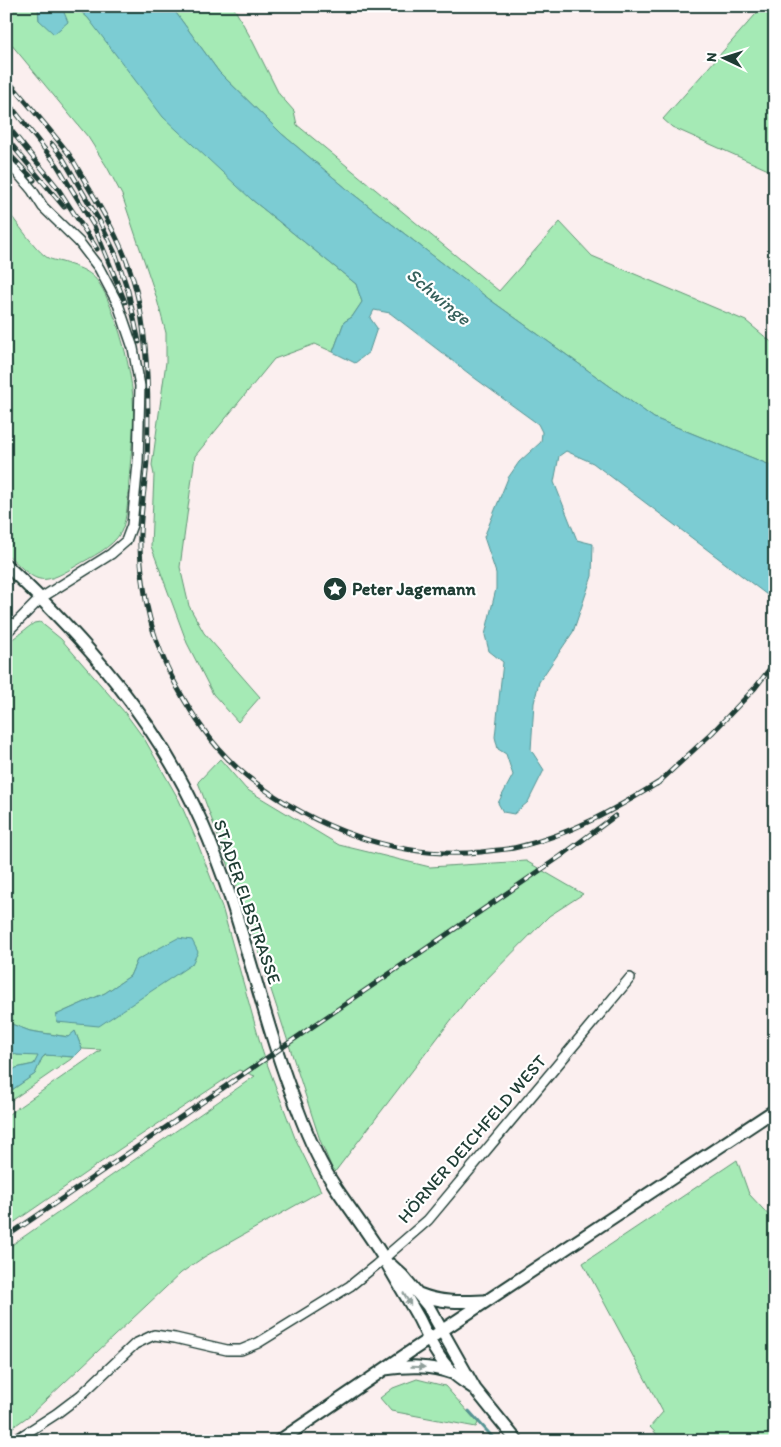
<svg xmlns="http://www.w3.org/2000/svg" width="781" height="1447" font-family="Itim,sans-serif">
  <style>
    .green { fill: #a5eab5; stroke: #629474; fill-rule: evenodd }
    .water { fill: #7bccd3; stroke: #569393 }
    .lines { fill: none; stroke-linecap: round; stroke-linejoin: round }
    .stream { stroke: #569393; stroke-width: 3 }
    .street-casing { stroke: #1f3d34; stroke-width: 12 }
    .secondary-casing { stroke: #1f3d34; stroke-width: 15 }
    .street { stroke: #fff; stroke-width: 9 }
    .secondary { stroke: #fff; stroke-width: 11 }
    .rail-casing { stroke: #1f3d34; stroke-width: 5 }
    .rail { stroke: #fff; stroke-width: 3; stroke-dasharray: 9; stroke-linecap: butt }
    .oneway { fill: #8f9e9a }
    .labels { text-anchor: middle; stroke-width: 4.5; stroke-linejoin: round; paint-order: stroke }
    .poi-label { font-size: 18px; font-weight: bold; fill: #1f3d34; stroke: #fff; text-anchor: start }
    .street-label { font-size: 18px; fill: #1f3d34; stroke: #fff }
    .water-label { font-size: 19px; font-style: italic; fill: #36615c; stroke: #fff }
  </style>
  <rect width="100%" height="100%" fill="#fbefef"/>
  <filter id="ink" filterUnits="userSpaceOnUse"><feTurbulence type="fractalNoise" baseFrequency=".02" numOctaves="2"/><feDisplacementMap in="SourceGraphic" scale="10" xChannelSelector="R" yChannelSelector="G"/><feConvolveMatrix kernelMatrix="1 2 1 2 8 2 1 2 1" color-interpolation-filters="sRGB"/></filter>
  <g filter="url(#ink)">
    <path class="green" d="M 6,6 L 38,6 L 39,20 L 63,10 L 64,6 L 75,6 L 88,18 L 251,199 L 356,284 L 362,302 L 352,317 L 344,322 L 333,352 L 315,344 L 274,359 L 195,456 L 180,567 L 189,606 L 204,633 L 260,697 L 238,722 L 213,694 L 187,643 L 151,546 L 154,475 L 152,465 L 166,362 L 166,333 L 156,296 L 122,195 L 107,167 L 88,137 L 6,38 Z
      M 171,6 L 233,6 L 253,42 L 279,94 L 294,111 L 297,125 L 499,291 L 560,222 L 592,256 L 746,321 L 775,345 L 775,467 L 654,418 L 489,299 L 353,194 L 282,134 L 219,72 Z
      M 763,6 L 775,6 L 775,173 L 672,127 L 663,119 Z
      M 6,209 C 15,220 37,252 48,258 C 52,260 58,261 62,262 C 87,270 96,273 107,298 C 120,328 130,364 133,397 C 135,424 131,453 129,480 C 128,496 128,517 121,532 C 112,548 91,557 76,566 C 38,589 36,581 6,553 Z
      M 40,622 L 61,639 L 126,714 L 145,740 L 179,800 L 196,839 L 222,907 L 263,1053 L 295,1138 L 321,1191 L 204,1257 L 181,1273 L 30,1415 L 6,1432 L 6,1249 L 255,1076 L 239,1070 L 120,1149 L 6,1228 L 6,1116 L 101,1050 L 82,1049 L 75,1031 L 69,1037 L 30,1031 L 6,1022 L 6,644 L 34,623 ZM 137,960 L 192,964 L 57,1022 L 56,1015 L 105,993 L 130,976 Z
      M 220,759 L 246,789 L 339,845 L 430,867 L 526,861 L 583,894 L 549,916 L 468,998 L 334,1173 L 320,1140 L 245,910 L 198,782 Z
      M 6,1049 L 17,1055 L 39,1055 L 34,1064 L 16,1068 L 6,1076 L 6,1072 L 12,1068 L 14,1063 L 6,1056 Z
      M 46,1055 L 74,1057 L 6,1104 L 6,1094 L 35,1074 L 42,1058 Z
      M 737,1160 L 749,1194 L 775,1222 L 775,1441 L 663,1441 L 650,1427 L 663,1412 L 583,1263 Z
      M 417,1379 L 445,1386 L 478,1423 L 476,1427 L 391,1411 L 380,1398 L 393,1388 Z"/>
    <path class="water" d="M 38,6 L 64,6 L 63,10 L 68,22 L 54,34 L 39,20 Z
      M 75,6 L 171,6 L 219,72 L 282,134 L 353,194 L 489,299 L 654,418 L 775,467 L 775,601 L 593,463 L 566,451 L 559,456 L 554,482 L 577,540 L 593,544 L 592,576 L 573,632 L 539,682 L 534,703 L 531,750 L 544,770 L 528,802 L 514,814 L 503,812 L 498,803 L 513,775 L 506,754 L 498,749 L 495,737 L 503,662 L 489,651 L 485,635 L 496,589 L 496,573 L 484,537 L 508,478 L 519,462 L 541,442 L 542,432 L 538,424 L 476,379 L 390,313 L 374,310 L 370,318 L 377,328 L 369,352 L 355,363 L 333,352 L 344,322 L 352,317 L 362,302 L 356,284 L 251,199 L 163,117 L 88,18 Z
      M 178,938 L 192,940 L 198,952 L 192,964 L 99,1026 L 57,1022 L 56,1015 L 105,993 L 130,976 L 137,960 Z
      M 6,1022 L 30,1031 L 68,1037 L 75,1031 L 82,1049 L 74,1057 L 45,1055 L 42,1058 L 35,1074 L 6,1094 L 6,1076 L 16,1068 L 34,1064 L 38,1056 L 17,1055 L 6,1049 Z"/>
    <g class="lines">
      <path class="stream" d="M 469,1411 L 496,1441"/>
      <g class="street-casing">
        <path id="street" d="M 6,159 L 32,190 L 43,207 L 79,242 L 99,268 L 118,304 L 133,348 L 140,386 L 138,463 L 132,525 L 126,541 L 111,554 L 41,598 L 6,633
          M 14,1441 L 56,1414 L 81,1395 L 135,1344 L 154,1335 L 175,1338 L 227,1350 L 241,1350 L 258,1343 L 350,1286 L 376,1265 L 428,1220 L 630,978"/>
      </g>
      <g class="secondary-casing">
        <path id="secondary" d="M 6,565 C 86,640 156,720 201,821 C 243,914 260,1015 298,1110 C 308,1137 320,1164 336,1188 C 352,1212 370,1235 385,1260 C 396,1280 408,1299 419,1319 C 428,1337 437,1358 452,1372 C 459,1379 468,1384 475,1389
          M 391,1265 L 403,1276 L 428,1306 L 475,1389 L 517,1441
          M 419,1294 C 441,1303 461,1302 484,1301
          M 385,1369 C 408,1366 429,1365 452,1373
          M 279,1441 L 414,1349 L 775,1110"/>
      </g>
      <use href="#street" class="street"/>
      <use href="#secondary" class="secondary"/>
      <g class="rail-casing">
        <path id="rail" d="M 6,78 C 26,102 46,125 65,149 C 74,160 80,173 87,185 C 107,218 127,253 136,290 C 149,341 149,408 147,461 C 145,485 141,509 140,534 C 139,558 143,583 147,606 C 159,666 201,740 248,777 C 314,828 397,860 481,852 C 493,850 506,850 518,847 C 572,834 614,810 661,781
          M 6,100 L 57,165 L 94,226 L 125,302
          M 6,124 L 57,187 L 97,249
          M 6,138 L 64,207
          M 52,144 L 61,155 L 100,222 L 116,255 L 128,291 L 139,342
          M 6,151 L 34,180
          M 657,784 L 712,733 L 755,688 L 775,662
          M 6,1237 L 561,856 L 615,816"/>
      </g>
      <use href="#rail" class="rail"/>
    </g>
    <defs><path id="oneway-solid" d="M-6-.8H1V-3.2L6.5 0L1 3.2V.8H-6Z" transform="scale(1.25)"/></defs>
    <g class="oneway">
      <use href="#oneway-solid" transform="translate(407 1299) rotate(59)"/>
      <use href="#oneway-solid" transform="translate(418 1367) rotate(1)"/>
    </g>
  </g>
  <defs>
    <g id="sight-disc" transform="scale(1.25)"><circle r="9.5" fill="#1f3d34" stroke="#fff"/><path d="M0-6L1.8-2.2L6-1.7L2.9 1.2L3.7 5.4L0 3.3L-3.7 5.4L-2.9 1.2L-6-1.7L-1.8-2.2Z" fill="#fff"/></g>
  </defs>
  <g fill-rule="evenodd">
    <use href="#sight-disc" x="335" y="589"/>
  </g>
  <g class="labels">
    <g class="poi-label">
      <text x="352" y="595">Peter Jagemann</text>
    </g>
    <g class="street-label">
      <text transform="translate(247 902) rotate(71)" y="6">STADER ELBSTRASSE</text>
      <text transform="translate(472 1139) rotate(-49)" y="6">HÖRNER DEICHFELD WEST</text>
    </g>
    <g class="water-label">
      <text transform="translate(439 296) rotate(40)" y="7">Schwinge</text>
    </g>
  </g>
  <rect width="781" height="1447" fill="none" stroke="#fff" stroke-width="25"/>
  <rect x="12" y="12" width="756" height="1422" fill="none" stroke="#1f3d34" stroke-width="2" filter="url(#ink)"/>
  <g transform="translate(724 58) rotate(274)" stroke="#ffffff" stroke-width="4" paint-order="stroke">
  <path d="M0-4L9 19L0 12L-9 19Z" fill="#1f3d34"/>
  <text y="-8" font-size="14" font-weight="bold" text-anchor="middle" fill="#1f3d34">N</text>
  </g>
</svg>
